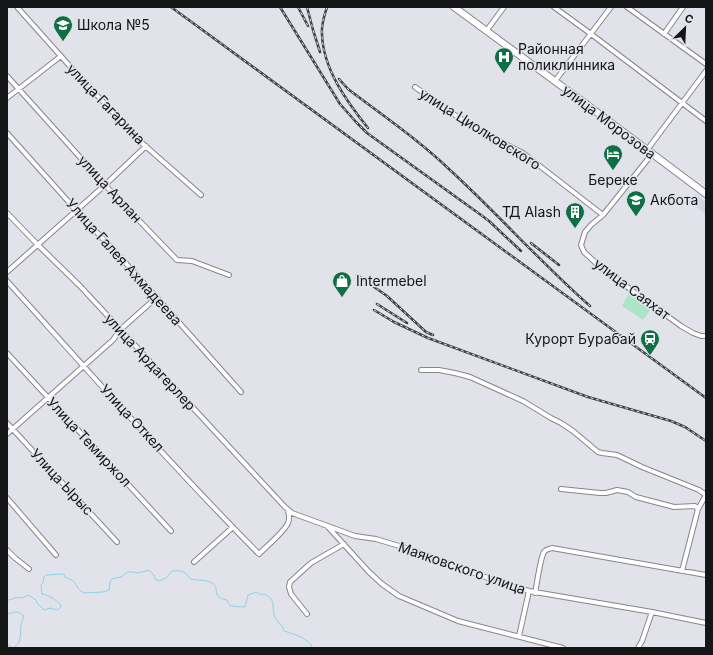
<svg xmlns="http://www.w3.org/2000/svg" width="713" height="655" font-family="Inter,sans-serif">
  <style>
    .built { fill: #d3d4e3 }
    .green { fill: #ace4c6 }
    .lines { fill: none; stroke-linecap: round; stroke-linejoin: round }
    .stream { stroke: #8fd1e7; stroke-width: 1 }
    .minor-casing { stroke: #86868e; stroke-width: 6 }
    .secondary-casing { stroke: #86868e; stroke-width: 8 }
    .minor { stroke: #fff; stroke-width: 4 }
    .secondary { stroke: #fff; stroke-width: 6 }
    .rail-casing { stroke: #404144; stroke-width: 2.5 }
    .rail { stroke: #e2e2eb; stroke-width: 1; stroke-dasharray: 3; stroke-linecap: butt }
    .labels { text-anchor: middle; stroke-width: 3; stroke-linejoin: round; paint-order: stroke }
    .poi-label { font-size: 14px; fill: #141517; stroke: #e2e2eb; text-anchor: start }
    .street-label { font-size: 14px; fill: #141517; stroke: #e2e2eb }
  </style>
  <rect width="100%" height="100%" fill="#e2e2eb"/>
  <path class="built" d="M 695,194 L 706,202 L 706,214 L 689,202 Z"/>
  <path class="green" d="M 629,293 L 650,310 L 643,320 L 622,306 Z"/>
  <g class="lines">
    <path class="stream" d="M 7,602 L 8,600 C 10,600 12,599 14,598 C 20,597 22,599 28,595 L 36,600 L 37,603 L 44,610 L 50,608 L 57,610 L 61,607 L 61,605 C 56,600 49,595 42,594 L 41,585 L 43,583 L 44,577 L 46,575 L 62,574 L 64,574 L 65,577 C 67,578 70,579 72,580 C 77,584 76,589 84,593 L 103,592 L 109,590 L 110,582 L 112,579 L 121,577 L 128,572 L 133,572 L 138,573 L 149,570 L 154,575 L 155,579 L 159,581 L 166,578 L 172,571 C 176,571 181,570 184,572 C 187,574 188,577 191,579 C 197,581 205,579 212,583 C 221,588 210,597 227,600 L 230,606 L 245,607 L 248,595 L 256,592 L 262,595 L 264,594 C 277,599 271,608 275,617 C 276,620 279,622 281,625 C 283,627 283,629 284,631 C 296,635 307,637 313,648
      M 7,612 L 10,614 C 17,610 18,612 24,616 C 23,619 21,623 21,626 C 20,634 22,644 13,648
      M 7,644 L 13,648"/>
    <g class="minor-casing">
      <path id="minor" d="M 17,7 L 76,73 L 142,143 L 201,195
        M 554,7 L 591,34 L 706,121
        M 627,7 L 706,64
        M 487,30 L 504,7
        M 664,34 L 683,7
        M 7,76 L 105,185 L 177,260 L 192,261 L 229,275
        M 555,81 L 611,7
        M 415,87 L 450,112 L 484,133 L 523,153 L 603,215
        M 7,98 L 61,56
        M 7,133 L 76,210 L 134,272 L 241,392
        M 647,150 L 706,71
        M 652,154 L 603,215 L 591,225 L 585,232 L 581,245 L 584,252 L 597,264 L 638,295 L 681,326 L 693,333 L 701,336 L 706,336
        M 7,213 L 38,245 L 80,286 L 285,507 L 292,513 L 355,536 L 376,539 L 406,548 L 507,585 L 529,591 L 652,612 L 706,623
        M 7,272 L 105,185 L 146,146
        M 7,281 C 90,373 172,466 259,554 C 267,546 284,532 288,523 C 290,519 289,514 288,510
        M 7,353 L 171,531
        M 421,370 L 439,370 L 455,373 L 470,377 L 523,401 L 551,418 L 561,423 L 573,431 L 598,452 L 602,453 L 617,455 L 642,467 L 699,490 L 706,495
        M 7,423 L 117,542
        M 7,434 L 113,340 L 120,330 L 157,297
        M 561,489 L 600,493 L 606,493 L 617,490 L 628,492 L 636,497 L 674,507 L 695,506 L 698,509
        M 7,498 L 56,555
        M 328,527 L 369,572 L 382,584 L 399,596 L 458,621 L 563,648
        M 7,550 L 15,558 L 29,569
        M 194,562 L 233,527
        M 682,571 L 698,509 L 706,495
        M 535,593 C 537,584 540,559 544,552 C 546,549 549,549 552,548 L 706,575
        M 307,614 L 291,594 L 289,587 L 290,582 L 311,563 L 344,544
        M 519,636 L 529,591
        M 638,648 L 642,641 L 652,612"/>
    </g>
    <g class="secondary-casing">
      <path id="secondary" d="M 454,7 L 586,104 L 706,194"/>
    </g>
    <use href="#minor" class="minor"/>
    <use href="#secondary" class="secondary"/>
    <g class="rail-casing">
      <path id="rail" d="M 171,7 L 706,398
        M 280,7 L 340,104 L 356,122 L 367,133 L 481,215 L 489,221 L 521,251
        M 298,7 L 308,26
        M 307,7 L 313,30 L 320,52
        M 327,7 C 324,16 321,25 322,34 C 323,69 347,102 368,128
        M 339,79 L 348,89 C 382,115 419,140 450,170 C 498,214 541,263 590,306
        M 531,243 L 559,265
        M 357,275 L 387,296 L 426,332 L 433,335
        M 377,304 L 407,323
        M 374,310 L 394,322 L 428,338 L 588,397 L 671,421 L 685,427 L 706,441"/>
    </g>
    <use href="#rail" class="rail"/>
  </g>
  <defs>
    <g id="school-pin" transform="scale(1)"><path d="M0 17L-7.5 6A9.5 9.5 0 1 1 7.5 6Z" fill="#0f6f44" stroke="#e2e2eb"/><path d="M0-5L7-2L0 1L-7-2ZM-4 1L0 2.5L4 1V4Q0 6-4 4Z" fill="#fff"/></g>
    <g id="hospital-pin" transform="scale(1)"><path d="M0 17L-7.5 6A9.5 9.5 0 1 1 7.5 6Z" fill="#0f6f44" stroke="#e2e2eb"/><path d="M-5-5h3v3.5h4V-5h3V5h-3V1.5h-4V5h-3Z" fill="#fff"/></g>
    <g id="hotel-pin" transform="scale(1)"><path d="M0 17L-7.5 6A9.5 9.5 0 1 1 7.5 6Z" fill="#0f6f44" stroke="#e2e2eb"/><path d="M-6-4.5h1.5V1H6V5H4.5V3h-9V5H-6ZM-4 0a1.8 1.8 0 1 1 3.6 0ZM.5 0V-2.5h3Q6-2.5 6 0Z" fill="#fff"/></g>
    <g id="building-pin" transform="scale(1)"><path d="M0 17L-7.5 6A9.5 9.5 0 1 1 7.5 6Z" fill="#0f6f44" stroke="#e2e2eb"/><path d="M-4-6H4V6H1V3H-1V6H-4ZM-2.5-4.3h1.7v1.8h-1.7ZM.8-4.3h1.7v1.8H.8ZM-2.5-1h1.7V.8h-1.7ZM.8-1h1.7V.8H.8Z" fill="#fff"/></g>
    <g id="shop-pin" transform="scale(1)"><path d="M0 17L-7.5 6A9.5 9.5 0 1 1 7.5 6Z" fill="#0f6f44" stroke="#e2e2eb"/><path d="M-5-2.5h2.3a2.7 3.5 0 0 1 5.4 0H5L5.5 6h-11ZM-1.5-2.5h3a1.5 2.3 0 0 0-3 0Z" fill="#fff"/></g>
    <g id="station-pin" transform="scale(1)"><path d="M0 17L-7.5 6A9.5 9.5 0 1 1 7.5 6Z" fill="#0f6f44" stroke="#e2e2eb"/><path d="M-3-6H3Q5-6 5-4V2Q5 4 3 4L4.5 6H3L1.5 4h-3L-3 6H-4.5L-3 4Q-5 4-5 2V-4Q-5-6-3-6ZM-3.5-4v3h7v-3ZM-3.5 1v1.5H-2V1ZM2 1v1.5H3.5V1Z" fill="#fff"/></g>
  </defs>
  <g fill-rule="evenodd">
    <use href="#school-pin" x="63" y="25"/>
    <use href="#hospital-pin" x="504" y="57"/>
    <use href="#hotel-pin" x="613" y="154"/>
    <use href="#school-pin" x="636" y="200"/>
    <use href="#building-pin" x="575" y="212"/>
    <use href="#shop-pin" x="342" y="281"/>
    <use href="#station-pin" x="650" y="339"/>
  </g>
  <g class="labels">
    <g class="poi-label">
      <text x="77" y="30">Школа №5</text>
      <text x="518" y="54">Районная<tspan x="518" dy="16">поликлинника</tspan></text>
      <text x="613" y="185" text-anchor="middle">Береке</text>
      <text x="650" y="205">Акбота</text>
      <text x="561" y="217" text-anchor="end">ТД Alash</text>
      <text x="356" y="286">Intermebel</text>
      <text x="636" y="344" text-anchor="end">Курорт Бурабай</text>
    </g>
    <g class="street-label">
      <text transform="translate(106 104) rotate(46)" y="5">улица Гагарина</text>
      <text transform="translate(609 122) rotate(37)" y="5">улица Морозова</text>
      <text transform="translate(480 129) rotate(32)" y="5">улица Циолковского</text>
      <text transform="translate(110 189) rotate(47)" y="5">улица Арлан</text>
      <text transform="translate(124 262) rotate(48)" y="5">Улица Галея Ахмадеева</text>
      <text transform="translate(632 289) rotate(37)" y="5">улица Саяхат</text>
      <text transform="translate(150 362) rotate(47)" y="5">улица Ардагерлер</text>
      <text transform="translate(132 418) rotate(47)" y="5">Улица Откел</text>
      <text transform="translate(89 442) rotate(47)" y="5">Улица Темиржол</text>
      <text transform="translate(62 482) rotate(47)" y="5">Улица Ырыс</text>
      <text transform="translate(462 568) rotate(19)" y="5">Маяковского улица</text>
    </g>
  </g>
  <rect width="713" height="655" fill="none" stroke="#141517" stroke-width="16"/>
  <g transform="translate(685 28) rotate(24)" stroke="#e2e2eb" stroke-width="3" paint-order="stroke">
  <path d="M0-3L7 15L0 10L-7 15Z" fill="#141517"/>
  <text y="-6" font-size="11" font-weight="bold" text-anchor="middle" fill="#141517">С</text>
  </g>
</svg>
